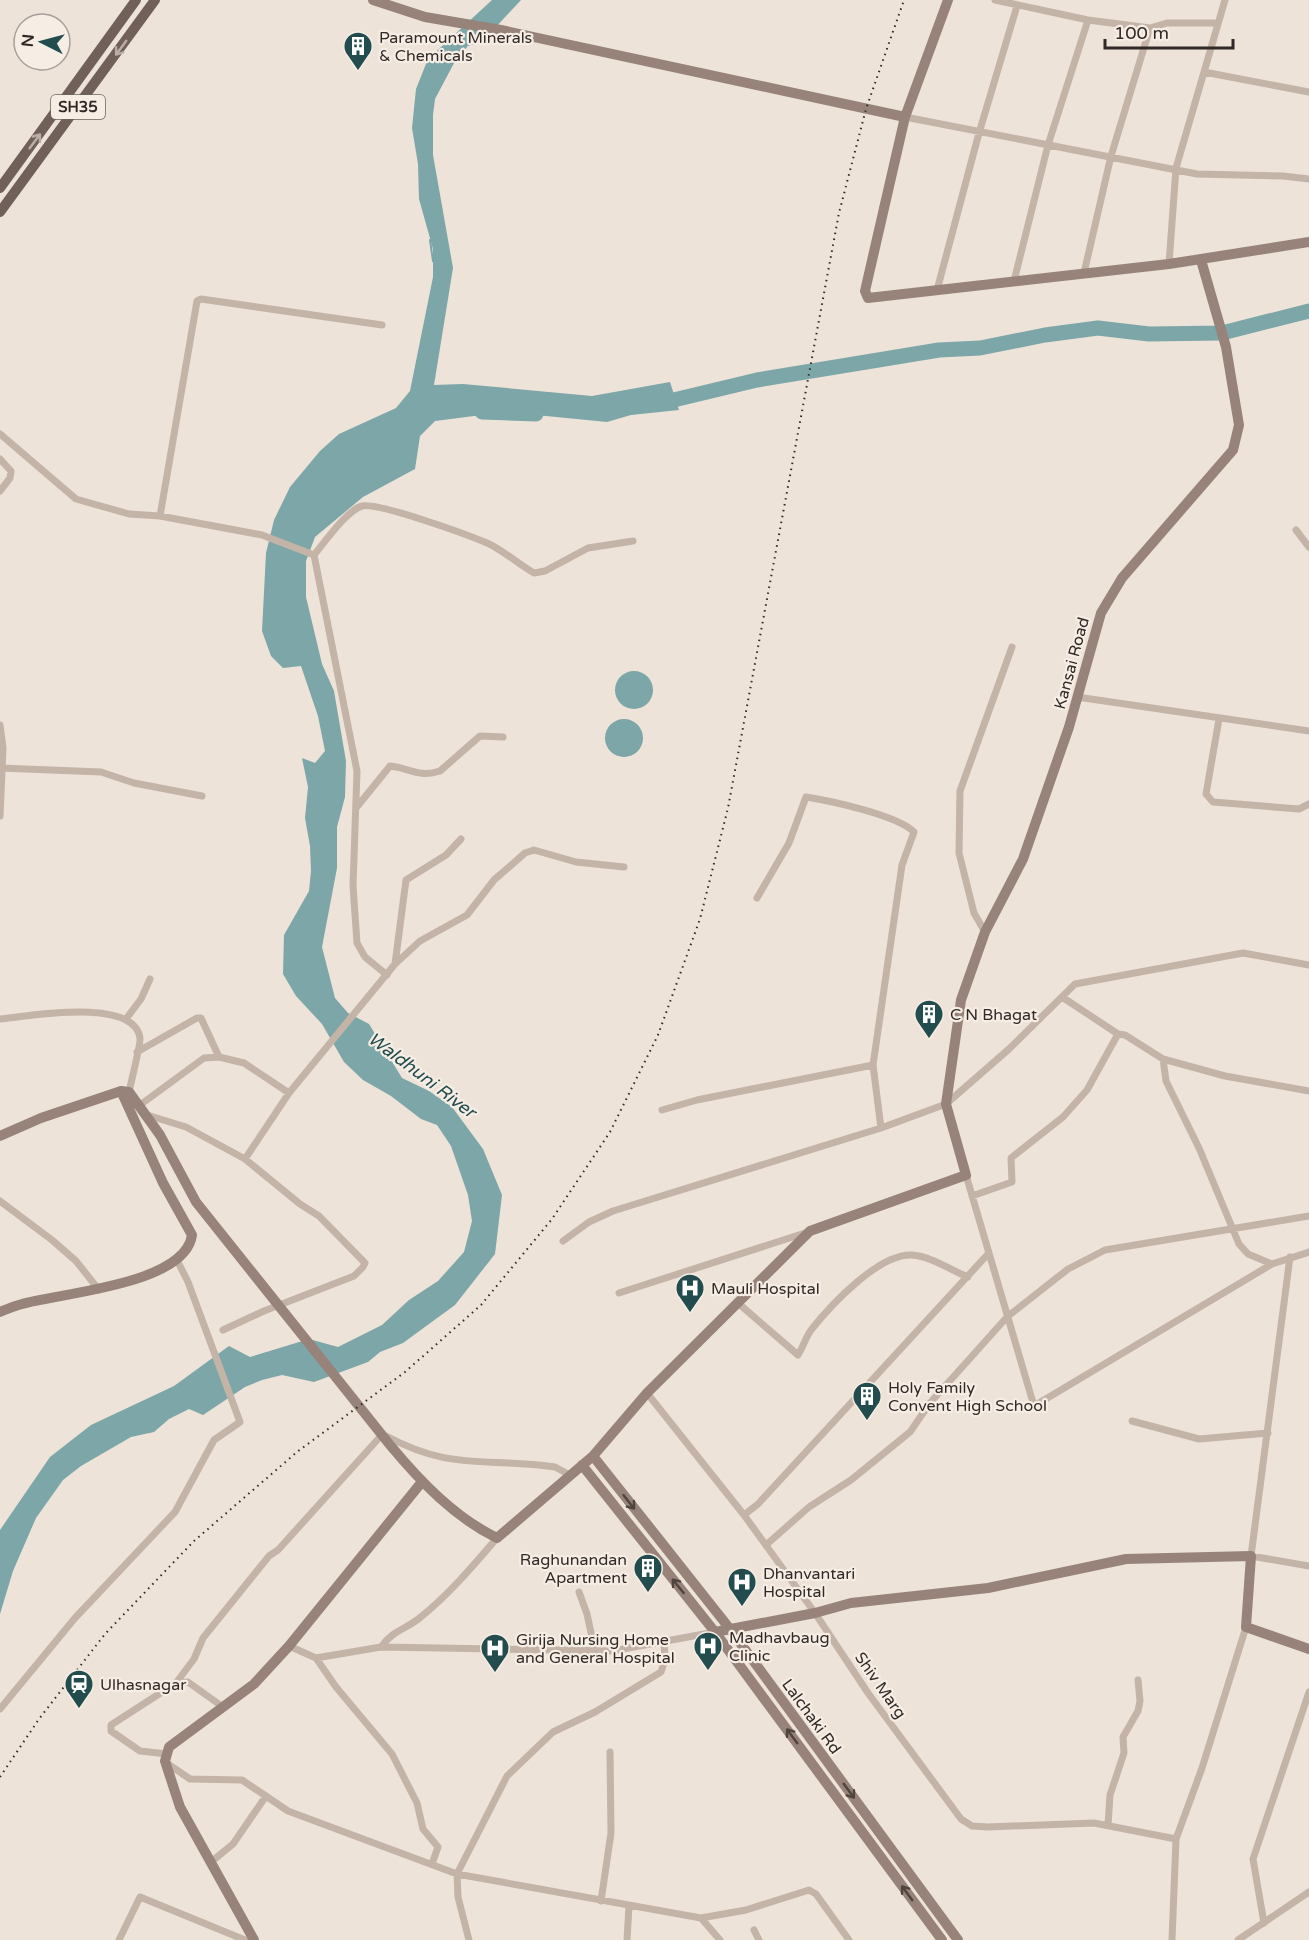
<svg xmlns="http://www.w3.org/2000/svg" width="1309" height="1940" font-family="'Varela Round',sans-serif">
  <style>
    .water { fill: #7ca6a7 }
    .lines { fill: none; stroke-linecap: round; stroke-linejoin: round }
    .stream { stroke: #7ca6a7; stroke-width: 2 }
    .river { stroke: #7ca6a7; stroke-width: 15 }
    .street { stroke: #c4b3a7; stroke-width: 7 }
    .secondary { stroke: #978379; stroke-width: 10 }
    .primary { stroke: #716059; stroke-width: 10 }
    .rail { stroke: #312926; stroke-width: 2; stroke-dasharray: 1.5 4.5; stroke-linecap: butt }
    .oneway { stroke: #baaea6 }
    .oneway2 { stroke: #50443f }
    .labels { text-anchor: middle; stroke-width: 4.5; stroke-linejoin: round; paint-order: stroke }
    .shield { fill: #f6ede5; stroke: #6c645f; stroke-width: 1.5 }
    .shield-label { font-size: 15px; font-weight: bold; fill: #312926 }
    .poi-label { font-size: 16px; fill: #312926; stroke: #f6ede5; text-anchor: start }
    .street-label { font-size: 16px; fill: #312926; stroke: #f6ede5 }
    .water-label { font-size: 18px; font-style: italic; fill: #224c4d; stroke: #f6ede5 }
  </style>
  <rect width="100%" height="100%" fill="#ede3d9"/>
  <path class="water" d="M 492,0 L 521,0 L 483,41 L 462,48 L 435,99 L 433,115 L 433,155 L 453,268 L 434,385 L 463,384 L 592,396 L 670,382 L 679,410 L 631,415 L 607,422 L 505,412 L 435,421 L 420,436 L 415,469 L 363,497 L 315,537 L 306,561 L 306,597 L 322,664 L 334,691 L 346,761 L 345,797 L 337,827 L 337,868 L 322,947 L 335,998 L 348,1013 L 369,1024 L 402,1078 L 429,1091 L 452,1107 L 483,1149 L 502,1195 L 495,1254 L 455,1305 L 403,1343 L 380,1352 L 368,1362 L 314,1382 L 282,1375 L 262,1380 L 245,1387 L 203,1415 L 189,1409 L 169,1419 L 154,1432 L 131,1437 L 81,1466 L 63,1480 L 36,1518 L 13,1571 L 0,1614 L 0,1530 L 50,1457 L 91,1425 L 174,1386 L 229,1346 L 250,1357 L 309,1339 L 338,1347 L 382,1325 L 409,1300 L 438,1281 L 464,1252 L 472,1221 L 468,1195 L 451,1146 L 437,1125 L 421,1119 L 391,1096 L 363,1080 L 344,1062 L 322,1024 L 296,996 L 283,974 L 284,935 L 309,891 L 311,871 L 310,846 L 305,818 L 308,787 L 302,758 L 315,763 L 325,751 L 318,716 L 301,666 L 283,668 L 271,656 L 262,631 L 266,553 L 274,520 L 290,487 L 320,451 L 339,434 L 396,408 L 410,391 L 433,277 L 433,249 L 419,199 L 418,164 L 412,128 L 416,89 L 428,59 Z
    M615 690a19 19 0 1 1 38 0a19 19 0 1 1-38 0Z
    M605 738a19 19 0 1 1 38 0a19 19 0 1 1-38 0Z"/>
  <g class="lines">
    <path class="stream" d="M 455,58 L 466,47
      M 430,240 L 433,261"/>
    <path class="river" d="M 657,404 L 757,380 L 939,350 L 980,348 L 1045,335 L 1098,328 L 1149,334 L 1222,333 L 1309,311
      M 482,412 L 536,414"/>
    <path class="street" d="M 995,0 L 1088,20 L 1150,28 L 1167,23 L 1218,23
      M 1204,72 L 1309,92
      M 905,117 L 1197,174 L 1283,176 L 1309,179
      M 1169,264 L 1176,168 L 1225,0
      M 1084,273 L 1111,156 L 1150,28
      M 1014,281 L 1048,145 L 1088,20
      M 937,290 L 979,133 L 1017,6
      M 0,434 L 76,499 L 129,514 L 160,516 L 262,535 L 314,555 L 357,771 L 353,886 L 357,943 L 365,957 L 387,975
      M 0,459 L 11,471 L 10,478 L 0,491
      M 160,516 L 197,301 L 201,299 L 382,325
      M 1296,530 L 1309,547
      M 314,555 C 324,543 347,510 362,506 C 378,502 468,535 487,543 C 503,550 518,564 534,573 L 545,571 L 588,548 L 633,541
      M 1077,697 L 1309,731
      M 1219,719 L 1206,794 L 1213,802 L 1299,809 L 1309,804
      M 0,725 L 3,748 L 0,816
      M 0,768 L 101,772 L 134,783 L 202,796
      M 356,808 L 390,766 C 409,768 419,778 440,771 L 480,736 L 503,737
      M 757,898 L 789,843 L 806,797 C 831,801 897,815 914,832 L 902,865 L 873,1065 L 881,1128
      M 985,932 L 974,913 L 959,853 L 960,791 L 1012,647
      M 395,964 L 406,880 L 446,855 L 461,839
      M 1062,997 L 1118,1034 L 1125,1035 L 1163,1059 L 1225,1076 L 1309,1091
      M 0,1019 C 29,1016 134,997 140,1038 C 141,1043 131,1082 129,1092
      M 126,1019 L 141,999 L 150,979
      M 137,1052 L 197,1018 L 201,1018 L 219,1057 L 244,1063 L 289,1093
      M 1163,1059 L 1166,1081 L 1199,1148 L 1239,1244 L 1248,1254 L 1272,1264
      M 140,1105 L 204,1058 L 219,1057
      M 662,1110 L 697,1100 L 873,1065
      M 147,1115 L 186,1127 L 245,1159 L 289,1093 L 395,964 L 420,941 L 467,915 L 494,880 L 525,853 L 534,850 L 576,862 L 624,867
      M 966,1175 L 1034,1406 L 1272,1264 L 1309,1252
      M 972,1196 L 1012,1182 L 1011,1158 L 1063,1117 L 1087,1090 L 1118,1034
      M 0,1201 L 52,1240 L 76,1261 L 99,1290
      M 563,1241 L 589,1222 L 613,1211 L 881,1128 L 946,1104 L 1009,1049 L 1075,984 L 1243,953 L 1309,965
      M 1290,1257 L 1251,1556 L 1309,1566
      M 619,1293 L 805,1233
      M 738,1303 L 798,1355 C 803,1347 806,1337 811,1330 C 830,1306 879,1253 912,1255 C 930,1256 951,1270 968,1277
      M 223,1330 L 264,1311 L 354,1276 L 363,1267 L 365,1263 L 319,1216 L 300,1204 L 245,1159
      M 647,1393 L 744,1515 L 815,1613 L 868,1693 L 961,1819 L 972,1826 L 988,1827 L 1094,1823 L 1176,1839
      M 1132,1421 L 1199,1439 L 1268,1433
      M 744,1515 L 758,1504 L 988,1254
      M 766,1545 L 809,1507 L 851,1480 L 910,1432 L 930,1403 L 1007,1317 L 1068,1269 L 1105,1250 L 1309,1216
      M 579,1592 L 587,1614 L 595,1651
      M 289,1646 L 316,1658 L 381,1647 L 612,1651 L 715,1632
      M 381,1647 C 394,1629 406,1630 422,1616 C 450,1593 473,1566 497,1538
      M 316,1658 L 336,1687 L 392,1754 L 417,1803 L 423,1829 L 438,1847 L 432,1864
      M 176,1683 L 188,1682 L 223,1707
      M 0,1709 L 75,1618 L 175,1512 L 214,1440 L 240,1422 L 188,1282 L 176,1258
      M 167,1754 L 140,1751 L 111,1731 L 111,1725 L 176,1683 L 194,1659 L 203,1638 L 269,1556 L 278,1550 L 379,1438 L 386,1436 C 446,1468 476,1459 539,1465 L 555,1467 L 570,1475
      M 165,1762 L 190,1779 L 242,1780 L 288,1811 L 457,1874 L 701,1918 L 720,1940
      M 1108,1825 L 1110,1795 L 1124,1753 L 1123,1737 L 1138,1711 L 1140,1701 L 1138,1680
      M 211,1862 L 233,1844 L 266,1796
      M 601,1901 L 611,1833 L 610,1752
      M 701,1918 L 746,1910 L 809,1890 L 816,1894 L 849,1940
      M 1264,1923 L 1253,1859 L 1309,1692
      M 754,1930 L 759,1940
      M 119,1940 L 140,1897 L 245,1940
      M 469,1940 L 458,1897 L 457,1874 L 507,1776 L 553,1732 L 595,1712 L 661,1672 L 665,1660 L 664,1641
      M 627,1940 L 629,1906
      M 1172,1940 L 1176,1839 L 1202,1768 L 1246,1627
      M 1238,1940 L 1309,1892"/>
    <path class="secondary" d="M 373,0 L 425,17 L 501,30 L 905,117
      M 948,0 L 905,117 L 865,291 L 868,298 L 1169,264 L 1309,242
      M 0,1136 L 41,1118 L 121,1091 L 129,1092 L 160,1135 L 196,1202 L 390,1445 C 420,1481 454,1517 497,1538 L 593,1456 L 647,1393 L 810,1231 L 966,1175 L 946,1104 L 961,1000 L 985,932 L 1023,859 L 1069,727 L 1101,613 L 1122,578 L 1233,450 L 1239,425 L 1226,347 L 1201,260
      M 0,1312 C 7,1309 14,1306 22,1304 C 59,1293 185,1285 192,1235 L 163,1183 L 121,1091
      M 593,1456 L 730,1629 L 958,1940
      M 582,1465 L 715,1632 L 942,1940
      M 715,1632 L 815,1613 L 851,1603 L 988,1588 L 1126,1559 L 1251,1556 L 1246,1627 L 1309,1649
      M 254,1940 L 180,1807 L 165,1761 L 169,1747 L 254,1684 L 289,1646 L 421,1483"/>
    <path class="primary" d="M 0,188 L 136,0
      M 0,212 L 155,0"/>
    <path class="rail" d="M 0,1777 L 39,1719 L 105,1634 L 194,1541 L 297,1452 L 405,1372 L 481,1305 L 552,1219 L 610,1132 L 658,1035 L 700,919 L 728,808 L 839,213 L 866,109 L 904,0"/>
  </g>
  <defs><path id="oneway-shaft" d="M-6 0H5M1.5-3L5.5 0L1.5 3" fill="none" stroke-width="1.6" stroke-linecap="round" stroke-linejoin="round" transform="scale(1.5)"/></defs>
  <g class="oneway">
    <use href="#oneway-shaft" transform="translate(121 48) rotate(126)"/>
    <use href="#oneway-shaft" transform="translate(35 141) rotate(-53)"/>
  </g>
  <g class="oneway2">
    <use href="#oneway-shaft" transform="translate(629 1502) rotate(52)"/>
    <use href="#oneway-shaft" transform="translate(678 1586) rotate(-129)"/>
    <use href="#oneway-shaft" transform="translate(792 1736) rotate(-126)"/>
    <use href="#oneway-shaft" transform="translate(849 1791) rotate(54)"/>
    <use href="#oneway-shaft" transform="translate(907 1893) rotate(-126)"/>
  </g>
  <defs>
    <g id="building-pin" transform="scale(1.5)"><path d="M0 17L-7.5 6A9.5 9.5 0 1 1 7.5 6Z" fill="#224c4d" stroke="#f6ede5"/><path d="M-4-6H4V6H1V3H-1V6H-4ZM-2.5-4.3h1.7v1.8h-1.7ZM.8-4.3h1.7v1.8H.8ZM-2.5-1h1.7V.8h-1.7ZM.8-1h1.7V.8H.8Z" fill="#fff"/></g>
    <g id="hospital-pin" transform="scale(1.5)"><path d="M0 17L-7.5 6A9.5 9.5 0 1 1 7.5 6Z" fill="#224c4d" stroke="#f6ede5"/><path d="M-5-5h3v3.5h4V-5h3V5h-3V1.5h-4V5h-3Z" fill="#fff"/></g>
    <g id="station-pin" transform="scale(1.5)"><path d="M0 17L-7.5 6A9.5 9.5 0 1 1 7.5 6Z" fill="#224c4d" stroke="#f6ede5"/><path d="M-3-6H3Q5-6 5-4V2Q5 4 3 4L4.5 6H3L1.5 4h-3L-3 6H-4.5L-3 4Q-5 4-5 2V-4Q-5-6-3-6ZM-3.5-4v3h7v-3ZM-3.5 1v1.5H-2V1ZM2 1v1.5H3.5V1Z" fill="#fff"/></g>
  </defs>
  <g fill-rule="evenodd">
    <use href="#building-pin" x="358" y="46"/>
    <use href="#building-pin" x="929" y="1014"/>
    <use href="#hospital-pin" x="690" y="1288"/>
    <use href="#building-pin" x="867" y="1396"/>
    <use href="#building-pin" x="648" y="1568"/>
    <use href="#hospital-pin" x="742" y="1582"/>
    <use href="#hospital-pin" x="708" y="1646"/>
    <use href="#hospital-pin" x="495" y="1648"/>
    <use href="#station-pin" x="79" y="1684"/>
  </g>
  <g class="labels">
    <rect class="shield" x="51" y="95" width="54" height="24" rx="4.5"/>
    <g class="shield-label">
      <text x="78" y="112">SH35</text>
    </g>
    <g class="poi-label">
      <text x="379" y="43">Paramount Minerals<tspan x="379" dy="18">&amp; Chemicals</tspan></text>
      <text x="950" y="1020">C N Bhagat</text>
      <text x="711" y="1294">Mauli Hospital</text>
      <text x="888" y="1393">Holy Family<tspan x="888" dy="18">Convent High School</tspan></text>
      <text x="627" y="1565" text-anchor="end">Raghunandan<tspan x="627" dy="18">Apartment</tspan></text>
      <text x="763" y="1579">Dhanvantari<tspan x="763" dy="18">Hospital</tspan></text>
      <text x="729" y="1643">Madhavbaug<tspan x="729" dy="18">Clinic</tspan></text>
      <text x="516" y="1645">Girija Nursing Home<tspan x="516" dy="18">and General Hospital</tspan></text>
      <text x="100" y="1690">Ulhasnagar</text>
    </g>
    <g class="street-label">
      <text transform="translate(1071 663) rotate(-75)" y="6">Kansai Road</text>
      <text transform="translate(881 1685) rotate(55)" y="6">Shiv Marg</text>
      <text transform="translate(812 1716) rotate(54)" y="6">Lalchaki Rd</text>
    </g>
    <g class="water-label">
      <text transform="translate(422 1075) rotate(37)" y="6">Waldhuni River</text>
    </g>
  </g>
  <g transform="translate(42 42) rotate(276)"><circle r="28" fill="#f6ede5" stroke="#a79f99" stroke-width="1.5"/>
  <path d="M0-4.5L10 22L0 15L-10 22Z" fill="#224c4d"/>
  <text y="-9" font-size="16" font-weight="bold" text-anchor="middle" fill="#312926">N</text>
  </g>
  <path d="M1105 39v9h128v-9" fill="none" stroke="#312926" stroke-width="3"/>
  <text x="1114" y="39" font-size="18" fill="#312926" stroke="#f6ede5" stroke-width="4.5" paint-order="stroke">100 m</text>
</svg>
